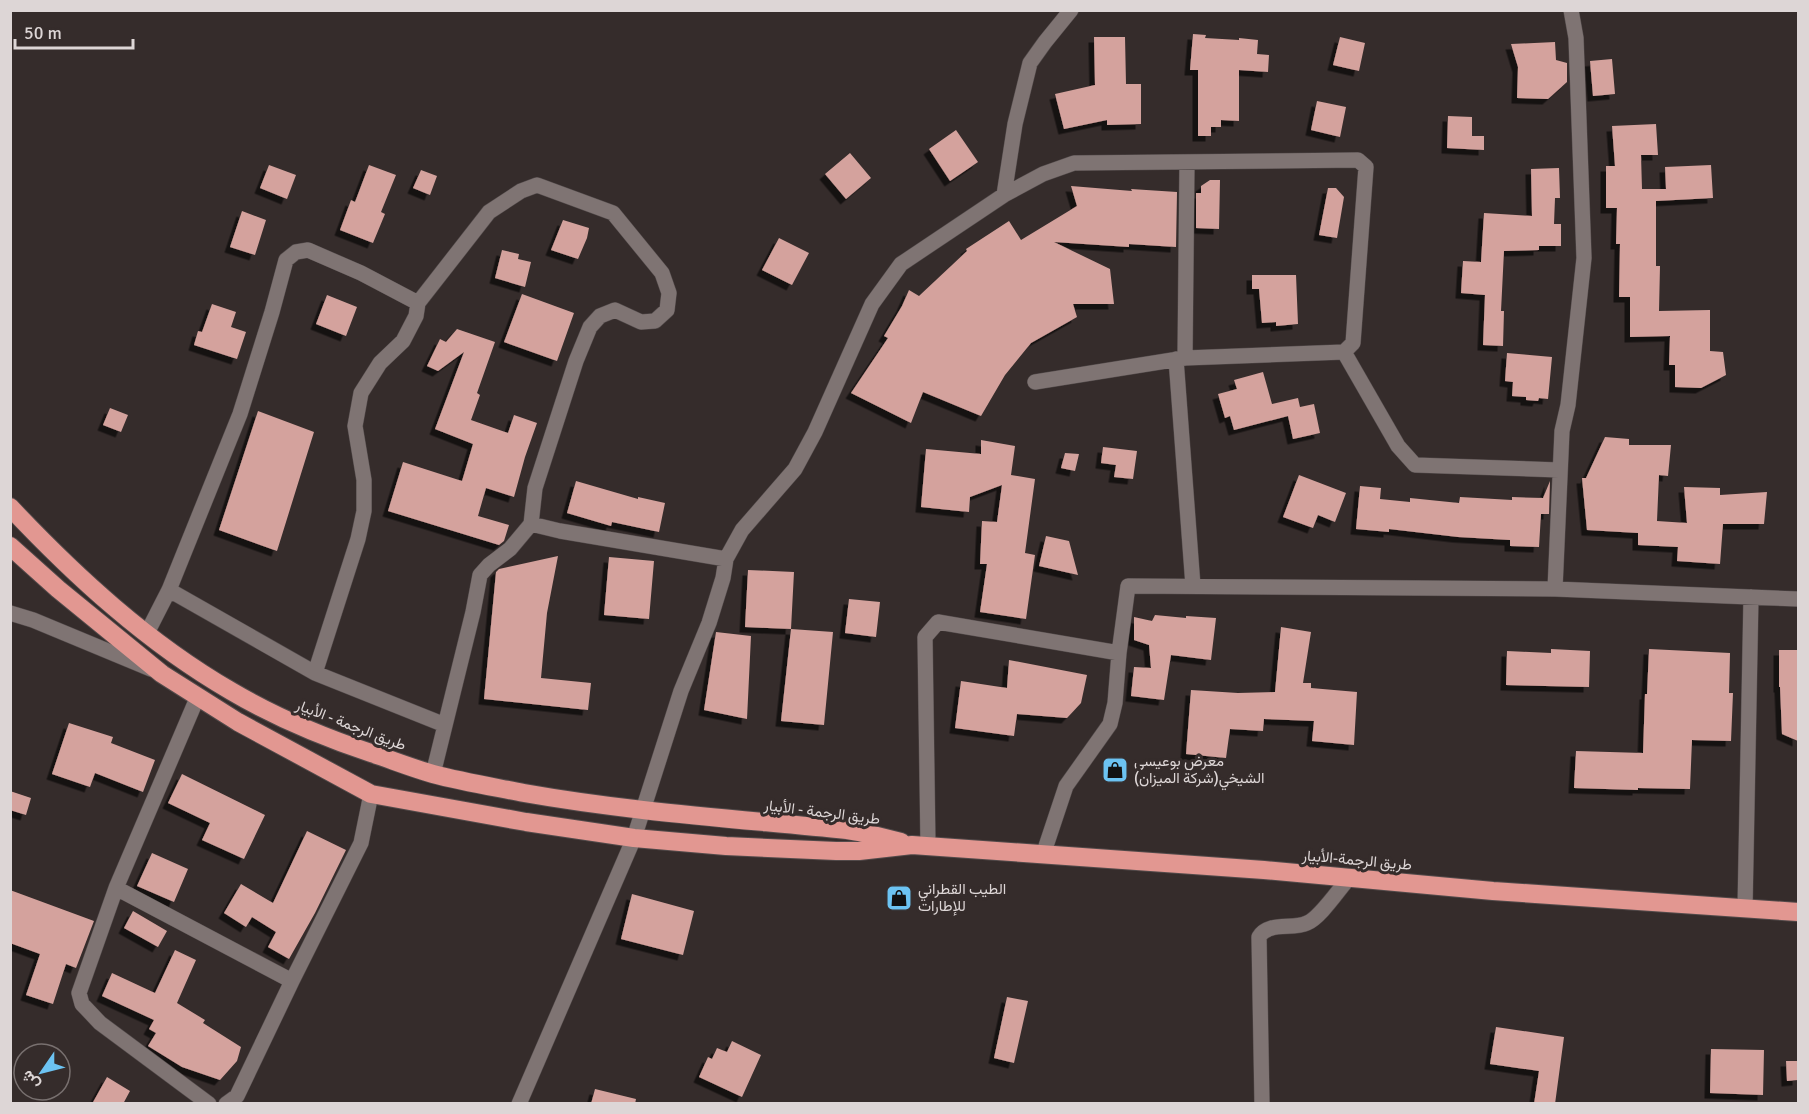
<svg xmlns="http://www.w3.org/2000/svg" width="1809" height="1114" font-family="Signika,Vazirmatn,sans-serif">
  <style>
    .building { fill: #d4a29d; filter: url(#shadow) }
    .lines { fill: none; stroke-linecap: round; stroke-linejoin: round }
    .street-casing { stroke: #524a4a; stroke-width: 16 }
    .highway-casing { stroke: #524a4a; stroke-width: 20 }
    .street { stroke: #7f7473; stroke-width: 15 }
    .highway { stroke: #e29791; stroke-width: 18 }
    .labels { text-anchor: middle; stroke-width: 6; stroke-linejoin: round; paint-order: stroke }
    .street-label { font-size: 15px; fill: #ddd6d6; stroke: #352c2b }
    .poi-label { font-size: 15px; fill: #ddd6d6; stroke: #352c2b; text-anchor: start }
  </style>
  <defs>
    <filter id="shadow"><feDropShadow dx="-5.5" dy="5.5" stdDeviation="0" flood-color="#0009"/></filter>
  </defs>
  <rect width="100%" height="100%" fill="#352c2b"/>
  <path class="building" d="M 1193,34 L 1206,35 L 1205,38 L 1239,40 L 1239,38 L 1258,40 L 1257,54 L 1269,55 L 1268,72 L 1239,70 L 1239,121 L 1221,120 L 1221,127 L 1211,127 L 1211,136 L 1198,136 L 1198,70 L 1190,70 Z
    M 1094,37 L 1125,37 L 1126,84 L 1141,84 L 1141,124 L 1107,125 L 1107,120 L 1064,129 L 1055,94 L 1095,85 Z
    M 1340,37 L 1365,43 L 1359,71 L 1333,65 Z
    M 1555,42 L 1556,60 L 1567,63 L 1567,82 L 1548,99 L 1517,98 L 1518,67 L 1511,44 Z
    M 1612,59 L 1615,94 L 1593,96 L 1590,61 Z
    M 1317,101 L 1346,107 L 1340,137 L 1311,130 Z
    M 1448,116 L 1472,117 L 1472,136 L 1484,136 L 1484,150 L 1447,148 Z
    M 1656,124 L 1658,155 L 1641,155 L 1642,189 L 1666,189 L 1665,167 L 1711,165 L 1713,198 L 1656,201 L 1656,266 L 1660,266 L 1659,311 L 1710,310 L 1710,351 L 1723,352 L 1726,375 L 1701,388 L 1675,387 L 1675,365 L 1669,365 L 1670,336 L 1630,337 L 1630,297 L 1619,297 L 1620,244 L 1616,244 L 1617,208 L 1606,208 L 1606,166 L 1615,166 L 1612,126 Z
    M 956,130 L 978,162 L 950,181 L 929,149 Z
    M 850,153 L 871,178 L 846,199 L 825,174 Z
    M 269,165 L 296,175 L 287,199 L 260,188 Z
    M 369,165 L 396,175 L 381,212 L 385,214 L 373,243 L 340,230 L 351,200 L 355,202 Z
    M 1559,168 L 1560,198 L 1555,198 L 1554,224 L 1561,224 L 1561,246 L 1539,246 L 1539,250 L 1504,251 L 1501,311 L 1504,311 L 1503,346 L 1483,345 L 1485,295 L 1461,293 L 1463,261 L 1481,262 L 1484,213 L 1532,216 L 1531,169 Z
    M 421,170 L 437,176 L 430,195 L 413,188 Z
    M 1210,180 L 1220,180 L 1219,229 L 1196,228 L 1196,193 L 1201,193 L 1201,186 Z
    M 1071,186 L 1132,191 L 1131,189 L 1177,192 L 1176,247 L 1129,244 L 1129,247 L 1054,242 L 1110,269 L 1114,304 L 1073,304 L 1077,317 L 1031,343 L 1005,375 L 981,416 L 923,392 L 911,423 L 851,393 L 888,338 L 884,336 L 902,306 L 909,290 L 919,296 L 967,251 L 966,249 L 1009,221 L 1021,240 L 1077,206 Z
    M 1328,188 L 1336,188 L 1344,197 L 1337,238 L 1319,235 Z
    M 242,211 L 266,220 L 255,255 L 230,247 Z
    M 563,220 L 589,228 L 587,238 L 578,259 L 551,250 Z
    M 779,238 L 809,253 L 792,285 L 762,270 Z
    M 502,250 L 519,254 L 518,259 L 531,262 L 525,287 L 495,278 Z
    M 1252,275 L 1296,275 L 1298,324 L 1276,326 L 1276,322 L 1262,323 L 1259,289 L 1252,289 Z
    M 522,294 L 574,313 L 557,361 L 504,342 Z
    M 327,295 L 357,307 L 346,336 L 316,324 Z
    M 212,304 L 236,312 L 231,327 L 246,332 L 237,359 L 194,345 L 198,331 L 202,332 Z
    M 457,329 L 495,342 L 477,393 L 480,395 L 471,420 L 508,433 L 514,415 L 537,423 L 525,457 L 514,497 L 486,488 L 478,516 L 509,525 L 504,541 L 499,545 L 388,511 L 403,462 L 462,481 L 473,444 L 435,429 L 464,352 L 438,371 L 427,366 L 440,339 L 446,342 Z
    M 1507,353 L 1552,357 L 1548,399 L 1539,398 L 1538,401 L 1526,400 L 1526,397 L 1512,396 L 1513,382 L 1505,381 Z
    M 1263,372 L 1272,404 L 1298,398 L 1300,407 L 1314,404 L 1320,433 L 1293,439 L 1288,416 L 1234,430 L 1230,416 L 1225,418 L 1218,394 L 1237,389 L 1234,380 Z
    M 110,408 L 128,415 L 121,432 L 103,425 Z
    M 258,411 L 314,432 L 277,551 L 219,530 Z
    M 1605,437 L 1629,439 L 1629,445 L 1671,445 L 1668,476 L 1659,475 L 1657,521 L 1687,523 L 1684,487 L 1720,488 L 1720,495 L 1767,492 L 1764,524 L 1723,524 L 1720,564 L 1677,561 L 1678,547 L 1638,545 L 1638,533 L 1587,530 L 1582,478 L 1586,478 Z
    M 981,440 L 1015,446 L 1011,475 L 1035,479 L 1025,553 L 1035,555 L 1026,619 L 980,612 L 987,564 L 980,564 L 982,521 L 997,522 L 1002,485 L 970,497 L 969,512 L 921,507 L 926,449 L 981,454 Z
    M 1103,447 L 1137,451 L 1133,479 L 1114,477 L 1116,465 L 1101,463 Z
    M 1065,453 L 1079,454 L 1075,471 L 1061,468 Z
    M 1299,475 L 1346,493 L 1335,522 L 1318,515 L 1313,528 L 1283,517 Z
    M 576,481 L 638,499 L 638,497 L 665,503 L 659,532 L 612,522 L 611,526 L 567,513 Z
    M 1550,481 L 1549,514 L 1541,514 L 1539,547 L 1510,546 L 1510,540 L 1458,537 L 1389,529 L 1389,532 L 1356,529 L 1360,486 L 1381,488 L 1380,499 L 1410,502 L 1410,498 L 1459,503 L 1460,497 L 1512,500 L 1512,497 L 1543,498 Z
    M 1046,536 L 1069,541 L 1078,575 L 1039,566 Z
    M 558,556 L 547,613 L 541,678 L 591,683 L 588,710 L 484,699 L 496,572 L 499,569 Z
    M 609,557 L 654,561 L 649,619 L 604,615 Z
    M 748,570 L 794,572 L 791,629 L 745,627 Z
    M 849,599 L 880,602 L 876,637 L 845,633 Z
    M 1155,615 L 1186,618 L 1186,616 L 1216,618 L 1211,660 L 1171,655 L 1164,700 L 1131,696 L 1134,667 L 1151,668 L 1149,645 L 1134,640 L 1134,617 L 1152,621 Z
    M 1281,627 L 1311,632 L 1303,683 L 1311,683 L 1311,688 L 1357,692 L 1354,745 L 1312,741 L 1314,721 L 1264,719 L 1263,731 L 1230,729 L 1226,758 L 1186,754 L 1191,690 L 1238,693 L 1275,692 Z
    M 791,629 L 833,632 L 824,725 L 781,721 Z
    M 716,632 L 751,636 L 747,719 L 704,710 Z
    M 1551,649 L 1590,651 L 1589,687 L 1506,685 L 1507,651 L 1551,653 Z
    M 1649,649 L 1730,653 L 1729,693 L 1733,693 L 1731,741 L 1692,740 L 1690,789 L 1638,788 L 1638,790 L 1574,788 L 1576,751 L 1643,753 L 1645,694 L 1647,694 Z
    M 1779,650 L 1798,650 L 1798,741 L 1782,734 L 1780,687 L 1779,687 Z
    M 1009,660 L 1087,675 L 1081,703 L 1067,718 L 1017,714 L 1014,736 L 955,728 L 961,681 L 1007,688 Z
    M 69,723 L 113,737 L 111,743 L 155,760 L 143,792 L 95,773 L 90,787 L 52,774 Z
    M 182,774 L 265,815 L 244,859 L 202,840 L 210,823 L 168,803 Z
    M 10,791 L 31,798 L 26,815 L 10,810 Z
    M 307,831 L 346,850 L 315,913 L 289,959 L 268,947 L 276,932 L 252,917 L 246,927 L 224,913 L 241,884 L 273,903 Z
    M 152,853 L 188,869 L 174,902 L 137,886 Z
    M 10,890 L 94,921 L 76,968 L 66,964 L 53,1004 L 26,995 L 40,954 L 10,943 Z
    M 632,894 L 694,911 L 683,955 L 621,939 Z
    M 133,911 L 167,931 L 158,947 L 124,928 Z
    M 175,950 L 196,960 L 177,1003 L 205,1020 L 203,1023 L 241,1047 L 237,1061 L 220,1080 L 182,1067 L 148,1046 L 156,1033 L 149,1029 L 154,1020 L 102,996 L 112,973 L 155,993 Z
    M 1007,997 L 1028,1001 L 1014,1063 L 994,1058 Z
    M 1496,1027 L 1564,1037 L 1555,1104 L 1534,1104 L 1539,1071 L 1490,1064 Z
    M 732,1041 L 761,1055 L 742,1097 L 699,1077 L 708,1057 L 712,1059 L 717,1048 L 727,1052 Z
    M 1711,1049 L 1764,1050 L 1763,1095 L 1710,1093 Z
    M 1786,1061 L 1798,1061 L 1798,1080 L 1787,1081 Z
    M 107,1077 L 130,1091 L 123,1104 L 92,1104 Z
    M 595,1089 L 636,1099 L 635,1104 L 591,1104 Z"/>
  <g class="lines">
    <g class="street-casing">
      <path id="street" d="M 1004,195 L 1015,124 L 1030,63 L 1045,42 L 1071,10
        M 418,303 L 489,212 L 521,191 L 537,185 L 613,213 L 662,273 L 669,293 L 667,310 L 655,321 L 641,322 L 615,310 L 600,316 L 590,327 L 576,361 L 535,488 L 531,524
        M 1344,352 L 1398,446 L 1415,465 L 1559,470
        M 1185,358 L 1187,163
        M 1176,359 L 1193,586
        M 1555,589 L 1562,431 L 1568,405 L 1584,258 L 1576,38 L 1571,10
        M 169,590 L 315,673 L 445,725
        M 10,613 L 33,620 L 151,669
        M 147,633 L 169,590 L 240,414 L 272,312 L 286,260 L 296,252 L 308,250 L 361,273 L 418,303 L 416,316 L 403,341 L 380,363 L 361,393 L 355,426 L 364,480 L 364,511 L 358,539 L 315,673
        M 198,696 L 116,888 L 79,993 L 82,1004 L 100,1023 L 209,1104
        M 433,774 L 473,612 L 480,575 L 489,565 L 510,549 L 531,524 L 560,531 L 726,559
        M 928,846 L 925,637 L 938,622 L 1119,653
        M 1043,855 L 1066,786 L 1110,724 L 1115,703 L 1119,653 L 1128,586 L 1555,589 L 1798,599
        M 116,888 L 292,981
        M 1745,909 L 1751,597
        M 226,1104 L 237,1096 L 292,981 L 361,843 L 371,794
        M 519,1104 L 634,838 L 681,691 L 709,623 L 723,578 L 726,559 L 742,530 L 795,469 L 815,432 L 872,304 L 901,264 L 1004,195 L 1043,174 L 1074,163 L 1358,160 L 1366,167 L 1353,343 L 1344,352 L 1185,358 L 1035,382
        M 1262,1104 L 1259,937 C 1268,921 1293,930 1307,923 C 1320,918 1339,889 1349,878"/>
    </g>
    <g class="highway-casing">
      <path id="highway" d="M 10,507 C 76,577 148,643 231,691 C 275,717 323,737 371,753 C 392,760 412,768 433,774 C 463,782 494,787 524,793 C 631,812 739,819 847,830 L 865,833 L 901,842
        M 10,546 L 58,589 L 162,674 L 238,722 L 371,794 L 526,822 L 634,838 L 726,846 L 836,851 L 859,851 L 912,845 L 1264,870 L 1493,891 L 1798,912"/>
    </g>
    <use href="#street" class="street"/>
    <use href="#highway" class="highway"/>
  </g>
  <defs>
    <g id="shop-square" transform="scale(1.35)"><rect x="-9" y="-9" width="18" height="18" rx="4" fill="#6cc3f2" stroke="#352c2b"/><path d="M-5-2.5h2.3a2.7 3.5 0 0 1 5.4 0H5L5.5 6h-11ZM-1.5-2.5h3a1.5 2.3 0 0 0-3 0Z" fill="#111"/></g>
  </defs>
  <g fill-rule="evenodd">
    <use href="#shop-square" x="1115" y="770"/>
    <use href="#shop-square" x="899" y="898"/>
  </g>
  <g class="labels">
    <g class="street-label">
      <text transform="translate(351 725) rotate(21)" y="5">طريق الرجمة - الأبيار</text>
      <text transform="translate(822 812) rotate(7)" y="5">طريق الرجمة - الأبيار</text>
      <text transform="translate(1357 860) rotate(5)" y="5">طريق الرجمة-الأبيار</text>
    </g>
    <g class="poi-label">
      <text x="1134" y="766">معرض بوعيسى<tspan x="1134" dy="17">الشيخي(شركة الميزان)</tspan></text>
      <text x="918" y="894">الطيب القطراني<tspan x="918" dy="17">للإطارات</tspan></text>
    </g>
  </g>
  <rect width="1809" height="1114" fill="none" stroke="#ddd6d6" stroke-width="24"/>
  <g transform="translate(42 1072) rotate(235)"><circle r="28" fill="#352c2b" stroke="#78706f" stroke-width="1.5"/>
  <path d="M0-4.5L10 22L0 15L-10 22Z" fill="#6cc3f2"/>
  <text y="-9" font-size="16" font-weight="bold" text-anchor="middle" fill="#ddd6d6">ش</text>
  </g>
  <path d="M15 39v9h118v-9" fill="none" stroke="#ddd6d6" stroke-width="3"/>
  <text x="24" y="39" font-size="18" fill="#ddd6d6" stroke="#352c2b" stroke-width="4.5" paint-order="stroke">50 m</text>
</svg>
